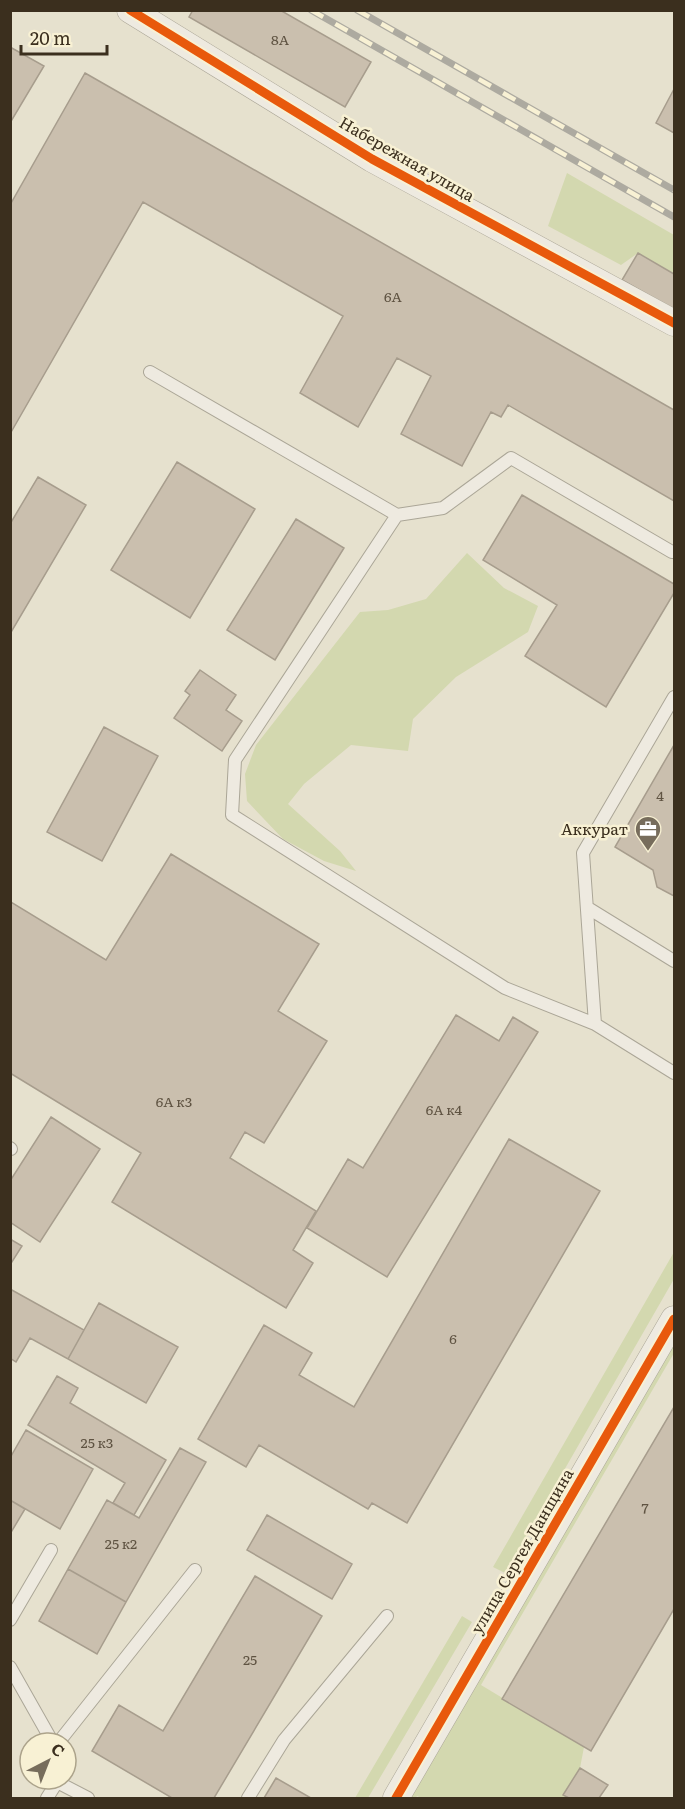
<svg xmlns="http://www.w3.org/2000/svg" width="685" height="1809" font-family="Literata,serif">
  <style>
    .green { fill: #d3d8af }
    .building { fill: #cabfae; stroke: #a79d8d; stroke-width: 1.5 }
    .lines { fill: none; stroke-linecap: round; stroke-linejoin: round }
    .lane-casing { stroke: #aba697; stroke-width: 14 }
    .street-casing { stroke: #aba697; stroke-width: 27 }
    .lane { stroke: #eeeae0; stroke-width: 12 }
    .street { stroke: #eeeae0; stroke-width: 26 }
    .rail-casing { stroke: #adaaa0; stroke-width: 7 }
    .rail { stroke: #f8f1d4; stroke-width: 4.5; stroke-dasharray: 14; stroke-linecap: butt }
    .cycleway-casing { stroke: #f8f1d4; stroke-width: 13 }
    .cycleway { stroke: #e8590c; stroke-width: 9 }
    .labels { text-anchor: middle; stroke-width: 5; stroke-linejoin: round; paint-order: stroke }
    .number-label { font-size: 14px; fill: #5f5342 }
    .street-label { font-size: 16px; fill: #3b2f1e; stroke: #f8f1d4 }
    .poi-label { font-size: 16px; fill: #3b2f1e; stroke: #f8f1d4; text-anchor: end }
  </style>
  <rect width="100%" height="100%" fill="#e6e1ce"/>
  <path class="green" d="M 567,173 L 674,235 L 674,274 L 638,253 L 621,265 L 548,226 Z
    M 467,553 L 504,588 L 538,606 L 528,632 L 456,677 L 413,719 L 408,751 L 351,745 L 304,784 L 288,804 L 340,851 L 356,871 L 324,861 L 283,839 L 247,801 L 245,774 L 256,745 L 360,612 L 388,610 L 426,599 Z
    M 674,1252 L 674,1279 L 505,1573 L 493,1567 Z
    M 674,1334 L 674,1353 L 481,1685 L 584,1747 L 580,1768 L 564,1795 L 569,1798 L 421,1798 L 417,1796 L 416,1798 L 405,1798 Z
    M 462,1616 L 472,1622 L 368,1798 L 355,1798 Z"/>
  <path class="building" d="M 193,10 L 280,10 L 371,62 L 345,107 L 189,17 Z
    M 10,47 L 44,66 L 10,123 Z
    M 85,73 L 674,410 L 674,501 L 508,405 L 501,417 L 491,412 L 462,466 L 401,434 L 431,376 L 397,358 L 358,427 L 300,393 L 343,316 L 143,202 L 10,434 L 10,205 Z
    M 674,89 L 674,133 L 656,123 Z
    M 638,253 L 674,274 L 674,310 L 622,280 Z
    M 177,462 L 255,509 L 190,618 L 111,570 Z
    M 38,477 L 86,505 L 10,634 L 10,524 Z
    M 522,495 L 674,584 L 674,593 L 606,707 L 525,656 L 557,605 L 483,560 Z
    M 296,519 L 344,548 L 275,660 L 227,630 Z
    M 200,670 L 236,695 L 226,710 L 242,721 L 222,751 L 174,718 L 190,695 L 185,691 Z
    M 104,727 L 158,756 L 102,861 L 47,832 Z
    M 674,745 L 674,896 L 657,887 L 653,870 L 615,847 Z
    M 171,854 L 319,944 L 278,1011 L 327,1041 L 264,1143 L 245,1132 L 230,1158 L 316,1211 L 293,1250 L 313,1263 L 286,1308 L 112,1202 L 141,1153 L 10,1073 L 11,902 L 106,960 Z
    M 456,1015 L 499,1041 L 513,1017 L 538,1032 L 387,1277 L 307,1228 L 348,1159 L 363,1168 Z
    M 51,1117 L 100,1149 L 40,1242 L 10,1222 L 10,1181 Z
    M 509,1139 L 600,1191 L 407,1523 L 372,1503 L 368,1509 L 259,1445 L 246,1467 L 198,1439 L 264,1325 L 312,1353 L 299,1375 L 354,1407 Z
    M 10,1239 L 22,1246 L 10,1265 Z
    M 10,1289 L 84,1330 L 68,1359 L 30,1338 L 16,1362 L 10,1358 Z
    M 99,1303 L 178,1347 L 146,1403 L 68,1359 Z
    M 57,1376 L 78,1388 L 70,1403 L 166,1460 L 134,1515 L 113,1503 L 125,1483 L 28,1425 Z
    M 674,1407 L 674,1609 L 591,1751 L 502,1699 Z
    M 26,1430 L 93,1469 L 60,1529 L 10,1500 L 10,1458 Z
    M 180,1448 L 206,1462 L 126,1602 L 68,1569 L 107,1500 L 139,1518 Z
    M 10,1500 L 25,1509 L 10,1534 Z
    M 267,1515 L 352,1564 L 332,1599 L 247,1550 Z
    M 68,1569 L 126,1602 L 97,1654 L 39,1621 Z
    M 255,1576 L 322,1616 L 214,1798 L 172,1798 L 92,1751 L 119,1705 L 163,1731 Z
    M 580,1768 L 608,1785 L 599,1798 L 569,1798 L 563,1795 Z
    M 276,1778 L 311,1798 L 264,1798 Z"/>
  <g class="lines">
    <g class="lane-casing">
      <path id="lane" d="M 150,372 L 397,515 L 235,760 L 232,815 L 505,988 L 595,1024 L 674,1073
        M 397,515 L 443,508 L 511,458 L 672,552
        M 588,908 L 674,961
        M 595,1024 L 583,853 L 674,697
        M 10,1148 L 11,1149
        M 10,1620 L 51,1550
        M 10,1667 L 53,1743
        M 58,1743 L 195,1570
        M 57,1782 L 88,1798
        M 47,1798 L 59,1779
        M 248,1798 L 284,1740 L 387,1616"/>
    </g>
    <g class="street-casing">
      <path id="street" d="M 130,10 L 372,159 L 674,323
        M 396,1798 L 674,1319"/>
    </g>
    <use href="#lane" class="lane"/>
    <use href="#street" class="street"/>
    <g class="rail-casing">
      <path id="rail" d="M 311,10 L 674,217
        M 357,10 L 674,190"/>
    </g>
    <use href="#rail" class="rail"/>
    <g class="cycleway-casing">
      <path id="cycleway" d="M 130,10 L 372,159 L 674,323
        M 396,1798 L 674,1319"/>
    </g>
    <use href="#cycleway" class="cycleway"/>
  </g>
  <defs>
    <g id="office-pin" transform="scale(1.35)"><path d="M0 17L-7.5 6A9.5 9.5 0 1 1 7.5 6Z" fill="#776d5c" stroke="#f8f1d4"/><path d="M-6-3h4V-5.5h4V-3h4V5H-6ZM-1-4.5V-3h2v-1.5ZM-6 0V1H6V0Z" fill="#fff"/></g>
  </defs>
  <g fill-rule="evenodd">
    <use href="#office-pin" x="648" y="829"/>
  </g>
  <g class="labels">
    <g class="number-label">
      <text x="280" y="45">8А</text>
      <text x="393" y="302">6А</text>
      <text x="660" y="801">4</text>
      <text x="174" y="1107">6А к3</text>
      <text x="444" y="1115">6А к4</text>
      <text x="453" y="1344">6</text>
      <text x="97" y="1448">25 к3</text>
      <text x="645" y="1513">7</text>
      <text x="121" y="1549">25 к2</text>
      <text x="250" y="1665">25</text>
    </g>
    <g class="street-label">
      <text transform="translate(407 159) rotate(30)" y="6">Набережная улица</text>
      <text transform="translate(522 1551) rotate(-60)" y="6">улица Сергея Данщина</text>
    </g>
    <g class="poi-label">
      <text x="628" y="835">Аккурат</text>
    </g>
  </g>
  <rect width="685" height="1809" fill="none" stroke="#3b2f1e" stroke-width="24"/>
  <g transform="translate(48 1761) rotate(42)"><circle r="28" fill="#f8f1d4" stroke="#aca38b" stroke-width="1.5"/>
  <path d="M0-4.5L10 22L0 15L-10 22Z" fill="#776d5c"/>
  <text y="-9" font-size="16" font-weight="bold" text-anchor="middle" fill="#3b2f1e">С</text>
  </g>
  <path d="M21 45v9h86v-9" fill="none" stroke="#3b2f1e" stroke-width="3"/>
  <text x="30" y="45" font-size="18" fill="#3b2f1e" stroke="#f8f1d4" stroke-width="4.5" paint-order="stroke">20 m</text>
</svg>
